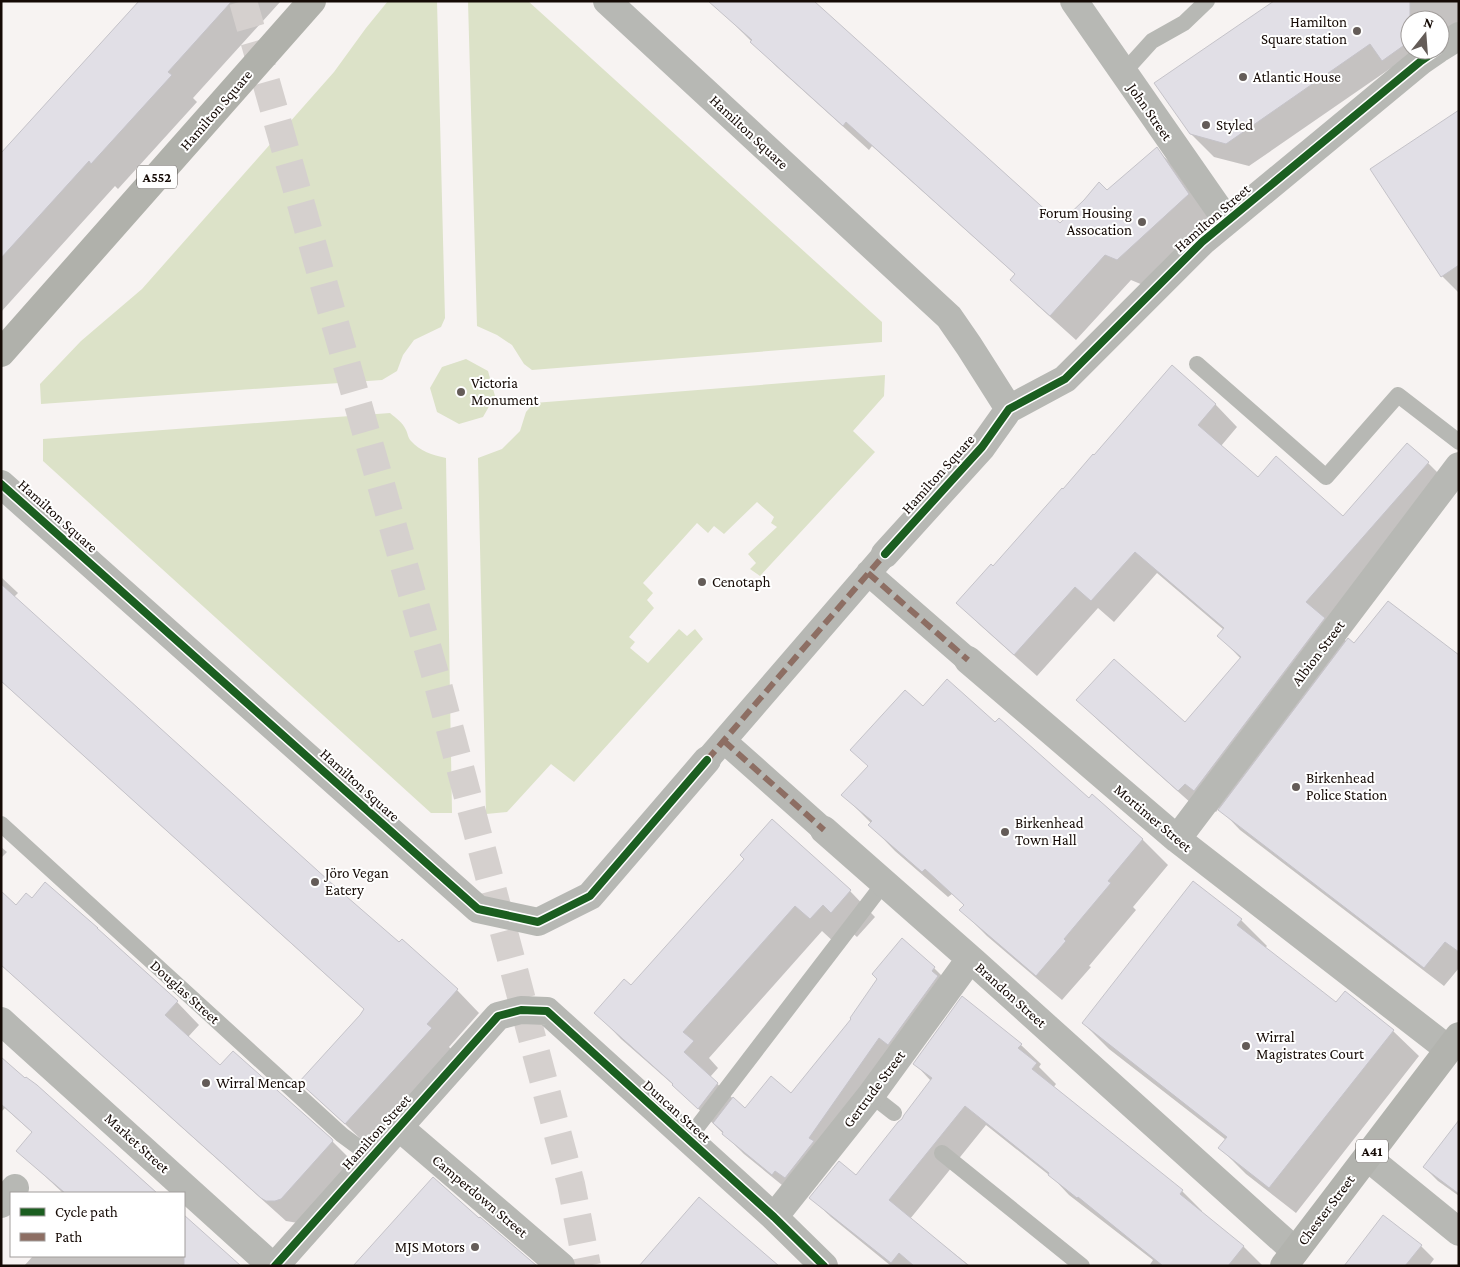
<svg xmlns="http://www.w3.org/2000/svg" width="1460" height="1267" font-family="'Crimson Pro',serif">
  <style>
    .green { fill: #dce2c8 }
    .shadow { fill: #0003; fill-rule: evenodd }
    .building { fill: #e1dfe6; stroke: #c5c3c9 }
    .lines { fill: none; stroke-linecap: round; stroke-linejoin: round }
    .primary-tunnel { stroke: #d5d0ce; stroke-width: 28; stroke-dasharray: 28 14; stroke-linecap: butt }
    .service { stroke: #b7b8b4; stroke-width: 16 }
    .pedestrian { stroke: #b7b8b4; stroke-width: 25 }
    .minor { stroke: #b7b8b4; stroke-width: 28 }
    .primary { stroke: #b0b1ab; stroke-width: 28 }
    .trunk { stroke: #b2b3ae; stroke-width: 28 }
    .quiet { stroke: #8d6e63; stroke-width: 6; stroke-dasharray: 12 6; stroke-linecap: butt }
    .cycleway-casing { stroke: #fff; stroke-width: 11 }
    .cycleway { stroke: #1b5e20; stroke-width: 8 }
    .poi-dot { fill: #645c58; stroke: #fff; stroke-width: 2 }
    .labels { text-anchor: middle; stroke-width: 4; stroke-linejoin: round; paint-order: stroke }
    .shield { fill: #fff; stroke: #5b5450; stroke-width: 1 }
    .shield-label { font-size: 14px; font-weight: bold; fill: #150a05 }
    .poi-label { font-size: 15px; fill: #150a05; stroke: #fff; text-anchor: start }
    .street-label { font-size: 15px; fill: #150a05; stroke: #fff }
  </style>
  <rect width="100%" height="100%" fill="#f7f3f2"/>
  <path class="green" d="M 388,1 L 437,1 L 445,318 L 441,327 L 414,340 L 403,355 L 397,371 L 382,380 L 41,404 L 40,384 L 81,341 L 142,289 L 334,72 L 366,28 Z
    M 468,1 L 528,1 L 882,322 L 882,342 L 532,370 L 524,364 L 512,345 L 497,335 L 477,326 Z
    M 466,359 L 488,371 L 495,396 L 483,417 L 459,424 L 437,412 L 430,388 L 442,367 Z
    M 885,375 L 884,396 L 853,431 L 875,452 L 760,576 L 750,569 L 756,563 L 748,554 L 777,527 L 771,523 L 774,517 L 757,502 L 724,534 L 714,526 L 708,533 L 697,523 L 643,583 L 653,593 L 647,600 L 654,608 L 629,637 L 635,642 L 630,648 L 648,663 L 679,629 L 687,636 L 695,629 L 703,639 L 574,782 L 551,764 L 507,812 L 486,814 L 478,458 L 502,449 L 520,431 L 526,412 L 534,403 Z
    M 390,413 C 396,418 403,423 406,430 C 408,434 408,438 411,441 C 420,451 432,455 446,458 L 452,813 L 431,813 L 43,461 L 43,439 Z"/>
  <path class="shadow" d="M 141,1 L 281,1 L 193,98 L 197,102 L 118,189 L 115,186 L 1,312 L 1,156 Z
    M 1276,1 L 1459,1 L 1459,45 L 1391,68 L 1249,166 L 1214,157 L 1191,134 ZM 1410,20 L 1440,20 L 1440,50 L 1410,50 Z
    M 725,15 L 1060,225 L 1107,192 L 1156,149 L 1182,174 L 1214,220 L 1143,285 L 1131,280 L 1076,340 L 1037,305 L 1012,280 L 1016,275 L 872,146 L 869,150 L 777,67 Z
    M 1459,111 L 1459,293 L 1442,276 Z
    M 1173,367 L 1216,405 L 1237,427 L 1221,446 L 1258,479 L 1344,518 L 1428,463 L 1450,485 L 1328,623 L 1347,642 L 1355,645 L 1457,655 L 1459,653 L 1459,968 L 1444,986 L 1240,830 L 1219,808 L 1216,812 L 1207,805 L 1201,812 L 1100,722 L 1078,700 L 1185,724 L 1241,659 L 1219,636 L 1224,630 L 1157,573 L 1114,622 L 1098,608 L 1037,676 L 979,624 L 958,603 L 993,567 L 1063,490 Z
    M 1,577 L 18,593 L 14,597 L 339,891 L 399,944 L 457,990 L 479,1013 L 449,1047 L 453,1051 L 368,1146 L 301,1082 L 365,1010 L 1,681 Z
    M 923,707 L 995,724 L 1089,800 L 1142,839 L 1168,865 L 1133,907 L 1136,910 L 1089,966 L 1091,967 L 1062,1000 L 987,936 L 961,910 L 965,906 L 952,894 L 948,897 L 895,851 L 870,825 L 871,823 L 843,795 Z
    M 1,847 L 7,852 L 1,858 Z
    M 746,859 L 850,891 L 875,917 L 857,937 L 849,930 L 836,944 L 822,931 L 709,1058 L 718,1068 L 710,1077 L 745,1110 L 791,1094 L 852,1019 L 902,940 L 934,968 L 954,988 L 793,1194 L 744,1154 L 677,1088 L 621,1039 L 596,1013 L 630,987 Z
    M 1,892 L 17,906 L 177,1002 L 199,1025 L 188,1037 L 221,1067 L 331,1140 L 355,1164 L 298,1223 L 286,1221 L 1,965 Z
    M 1241,920 L 1267,946 L 1265,948 L 1337,1004 L 1393,1031 L 1419,1056 L 1296,1213 L 1246,1174 L 1220,1148 L 1226,1140 L 1109,1049 L 1083,1023 Z
    M 1021,1045 L 1041,1064 L 1039,1067 L 1056,1084 L 1053,1088 L 1182,1191 L 1202,1211 L 1201,1213 L 1244,1247 L 1263,1266 L 1149,1266 L 1153,1260 L 1069,1195 L 1054,1179 L 986,1125 L 910,1219 L 970,1266 L 891,1266 L 831,1217 L 811,1198 L 857,1177 L 903,1120 L 931,1081 L 915,1064 Z
    M 1,1058 L 25,1080 L 36,1086 L 157,1193 L 63,1193 L 17,1150 L 33,1133 L 5,1108 L 1,1112 Z
    M 1459,1121 L 1459,1196 L 1438,1181 L 1424,1167 Z
    M 184,1217 L 238,1266 L 24,1266 L 33,1256 L 184,1256 Z
    M 1421,1246 L 1434,1259 L 1429,1266 L 1345,1266 Z"/>
  <path class="building" d="M 139,1 L 232,1 L 168,72 L 172,75 L 91,164 L 89,161 L 1,258 L 1,153 Z
    M 708,1 L 814,1 L 1060,223 L 1084,200 L 1099,182 L 1107,190 L 1157,147 L 1189,194 L 1117,260 L 1105,255 L 1050,316 L 1010,280 L 1015,274 L 846,122 L 843,126 L 750,42 L 752,40 Z
    M 1274,1 L 1410,1 L 1410,41 L 1382,61 L 1370,44 L 1226,144 L 1190,134 L 1154,83 Z
    M 1459,110 L 1459,265 L 1441,277 L 1370,169 Z
    M 1172,365 L 1216,404 L 1198,425 L 1258,477 L 1276,456 L 1343,516 L 1407,443 L 1429,462 L 1306,602 L 1325,618 L 1194,791 L 1185,784 L 1178,791 L 1076,700 L 1114,659 L 1185,722 L 1241,657 L 1217,636 L 1224,628 L 1135,552 L 1091,601 L 1075,587 L 1014,655 L 956,603 L 991,564 L 993,566 L 1062,488 L 1063,489 L 1093,454 L 1094,455 Z
    M 1,584 L 339,890 L 399,942 L 402,939 L 458,989 L 427,1024 L 432,1028 L 345,1124 L 299,1082 L 360,1015 L 364,1009 L 1,681 Z
    M 1388,601 L 1459,655 L 1459,952 L 1445,942 L 1424,968 L 1218,810 L 1348,638 L 1354,643 Z
    M 947,679 L 995,722 L 999,718 L 1089,798 L 1092,794 L 1143,839 L 1108,881 L 1111,883 L 1064,939 L 1066,941 L 1036,976 L 959,910 L 964,905 L 925,869 L 922,872 L 868,825 L 872,821 L 841,795 L 868,766 L 850,750 L 905,690 L 923,706 Z
    M 772,819 L 851,890 L 831,913 L 823,905 L 810,919 L 795,906 L 683,1032 L 694,1041 L 684,1052 L 718,1083 L 698,1109 L 672,1085 L 673,1084 L 594,1013 L 624,979 L 631,985 L 744,859 L 740,855 Z
    M 1193,881 L 1242,919 L 1237,925 L 1336,1002 L 1345,991 L 1394,1030 L 1269,1188 L 1218,1148 L 1227,1137 L 1082,1023 Z
    M 45,882 L 98,928 L 97,928 L 178,1001 L 165,1015 L 220,1065 L 233,1051 L 332,1139 L 333,1141 L 281,1199 L 275,1201 L 266,1201 L 261,1198 L 1,965 L 1,891 L 16,905 L 26,893 L 32,898 Z
    M 902,938 L 935,967 L 932,971 L 938,976 L 888,1045 L 879,1038 L 809,1138 L 814,1141 L 785,1178 L 775,1171 L 772,1175 L 722,1134 L 723,1132 L 713,1123 L 733,1097 L 745,1108 L 771,1076 L 791,1093 L 851,1019 L 850,1018 L 877,979 L 872,974 Z
    M 962,996 L 1022,1044 L 1018,1048 L 1037,1063 L 1032,1069 L 1183,1190 L 1180,1194 L 1244,1246 L 1228,1266 L 1163,1266 L 1078,1197 L 1077,1198 L 1048,1175 L 1049,1173 L 965,1106 L 889,1200 L 969,1266 L 914,1266 L 899,1253 L 891,1263 L 809,1198 L 839,1161 L 856,1175 L 898,1122 L 902,1119 L 904,1115 L 932,1078 L 913,1064 Z
    M 1,1057 L 25,1078 L 26,1077 L 37,1085 L 157,1193 L 65,1193 L 16,1151 L 32,1132 L 1,1104 Z
    M 1459,1120 L 1459,1194 L 1423,1167 Z
    M 433,1177 L 479,1218 L 480,1217 L 537,1266 L 353,1266 Z
    M 699,1197 L 779,1266 L 639,1266 Z
    M 184,1215 L 241,1266 L 184,1266 Z
    M 1383,1215 L 1422,1245 L 1405,1266 L 1344,1266 Z"/>
  <g class="lines">
    <path class="primary-tunnel" d="M 243,1 L 437,681 L 571,1184 L 587,1266"/>
    <path class="service" d="M 1123,73 L 1152,41 L 1184,23 L 1207,1
      M 1197,364 L 1326,477 L 1398,395 L 1459,442
      M 1,824 L 342,1135 L 372,1157
      M 871,1095 L 894,1113
      M 688,1139 L 884,883
      M 942,1153 L 1082,1266"/>
    <path class="pedestrian" d="M 868,573 L 968,660
      M 724,741 L 824,830
      M 707,760 L 885,554"/>
    <path class="minor" d="M 607,1 L 949,317 L 969,346 L 1009,409
      M 1074,1 L 1227,221
      M 1440,48 L 1459,36
      M 1,484 L 478,909 L 538,922 L 590,896 L 707,760
      M 885,554 L 982,447 L 1009,409 L 1065,379 L 1202,242 L 1421,61 L 1437,50
      M 968,660 L 1177,839 L 1448,1049
      M 824,830 L 974,962 L 1295,1251
      M 1177,839 L 1459,466
      M 1,1021 L 272,1266
      M 399,1127 L 561,1266
      M 1367,1157 L 1459,1232
      M 1,1204 L 15,1188
      M 774,1217 L 871,1095 L 970,959
      M 275,1266 L 498,1016 L 521,1010 L 547,1011 L 774,1217 L 824,1266"/>
    <path class="primary" d="M 1,353 L 312,1"/>
    <path class="trunk" d="M 1284,1266 L 1459,1036"/>
    <path class="quiet" d="M 868,573 L 968,660
      M 724,741 L 824,830
      M 707,760 L 885,554"/>
    <g class="cycleway-casing">
      <path id="cycleway" d="M 1,484 L 478,909 L 538,922 L 590,896 L 707,760
        M 885,554 L 982,447 L 1009,409 L 1065,379 L 1202,242 L 1421,61 L 1437,50
        M 275,1266 L 498,1016 L 521,1010 L 547,1011 L 774,1217 L 824,1266"/>
    </g>
    <use href="#cycleway" class="cycleway"/>
  </g>
  <g class="poi-dot">
    <circle cx="1357" cy="31" r="5"/>
    <circle cx="1243" cy="77" r="5"/>
    <circle cx="1206" cy="125" r="5"/>
    <circle cx="1142" cy="222" r="5"/>
    <circle cx="461" cy="392" r="5"/>
    <circle cx="702" cy="582" r="5"/>
    <circle cx="1296" cy="787" r="5"/>
    <circle cx="1005" cy="832" r="5"/>
    <circle cx="315" cy="882" r="5"/>
    <circle cx="1246" cy="1046" r="5"/>
    <circle cx="206" cy="1083" r="5"/>
    <circle cx="475" cy="1247" r="5"/>
  </g>
  <g class="labels">
    <g class="shield">
      <rect x="137" y="165.5" width="40" height="23" rx="4"/>
      <rect x="1356" y="1139.5" width="32" height="23" rx="4"/>
    </g>
    <g class="shield-label">
      <text x="157" y="182">A552</text>
      <text x="1372" y="1156">A41</text>
    </g>
    <g class="poi-label">
      <text x="1347" y="27" text-anchor="end">Hamilton<tspan x="1347" dy="17">Square station</tspan></text>
      <text x="1253" y="82">Atlantic House</text>
      <text x="1216" y="130">Styled</text>
      <text x="1132" y="218" text-anchor="end">Forum Housing<tspan x="1132" dy="17">Assocation</tspan></text>
      <text x="471" y="388">Victoria<tspan x="471" dy="17">Monument</tspan></text>
      <text x="712" y="587">Cenotaph</text>
      <text x="1306" y="783">Birkenhead<tspan x="1306" dy="17">Police Station</tspan></text>
      <text x="1015" y="828">Birkenhead<tspan x="1015" dy="17">Town Hall</tspan></text>
      <text x="325" y="878">Jöro Vegan<tspan x="325" dy="17">Eatery</tspan></text>
      <text x="1256" y="1042">Wirral<tspan x="1256" dy="17">Magistrates Court</tspan></text>
      <text x="216" y="1088">Wirral Mencap</text>
      <text x="465" y="1252" text-anchor="end">MJS Motors</text>
    </g>
    <g class="street-label">
      <text transform="translate(216 110) rotate(-49)" y="5">Hamilton Square</text>
      <text transform="translate(1150 112) rotate(55)" y="5">John Street</text>
      <text transform="translate(749 132) rotate(43)" y="5">Hamilton Square</text>
      <text transform="translate(1212 218) rotate(-41)" y="5">Hamilton Street</text>
      <text transform="translate(938 474) rotate(-48)" y="5">Hamilton Square</text>
      <text transform="translate(58 516) rotate(42)" y="5">Hamilton Square</text>
      <text transform="translate(1318 653) rotate(-53)" y="5">Albion Street</text>
      <text transform="translate(360 785) rotate(42)" y="5">Hamilton Square</text>
      <text transform="translate(1153 818) rotate(40)" y="5">Mortimer Street</text>
      <text transform="translate(185 992) rotate(42)" y="5">Douglas Street</text>
      <text transform="translate(1011 995) rotate(42)" y="5">Brandon Street</text>
      <text transform="translate(874 1089) rotate(-53)" y="5">Gertrude Street</text>
      <text transform="translate(677 1111) rotate(42)" y="5">Duncan Street</text>
      <text transform="translate(376 1132) rotate(-48)" y="5">Hamilton Street</text>
      <text transform="translate(137 1143) rotate(42)" y="5">Market Street</text>
      <text transform="translate(480 1196) rotate(40)" y="5">Camperdown Street</text>
      <text transform="translate(1326 1210) rotate(-53)" y="5">Chester Street</text>
    </g>
  </g>
  <rect width="1460" height="1267" fill="none" stroke="#150a05" stroke-width="5"/>
  <rect x="10" y="1192" width="175" height="65" fill="#ffffff" stroke="#a19d9b"/>
  <rect x="20" y="1208" width="25" height="8" fill="#1b5e20" stroke="#a19d9b"/>
  <text x="55" y="1217" font-size="15" fill="#150a05">Cycle path</text>
  <rect x="20" y="1233" width="25" height="8" fill="#8d6e63" stroke="#a19d9b"/>
  <text x="55" y="1242" font-size="15" fill="#150a05">Path</text>
  <g transform="translate(1425 35) rotate(17)"><circle r="24" fill="#ffffff" stroke="#a19d9b"/>
  <path d="M0-4L9 19L0 12L-9 19Z" fill="#645c58"/>
  <text y="-8" font-size="14" font-weight="bold" text-anchor="middle" fill="#150a05">N</text>
  </g>
</svg>
